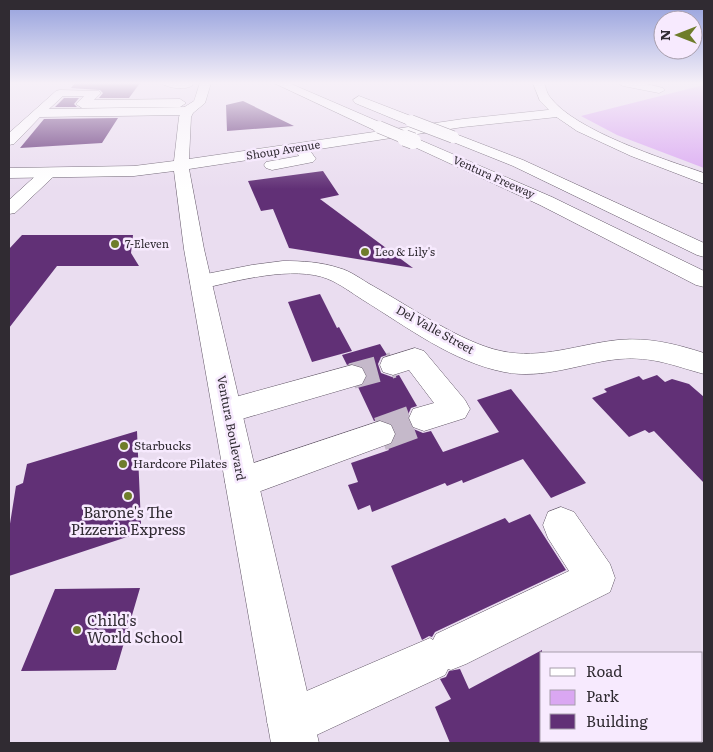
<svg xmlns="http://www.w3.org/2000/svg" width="713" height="752" font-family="Literata,serif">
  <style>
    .green { fill: #daa7f2 }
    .building { fill: #613076 }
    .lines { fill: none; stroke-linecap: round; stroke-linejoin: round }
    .minor-tunnel-far1 { stroke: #c5b9ca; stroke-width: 26; stroke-dasharray: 26 13; stroke-linecap: butt }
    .minor-tunnel { stroke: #c5b9ca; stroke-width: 34; stroke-dasharray: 34 17; stroke-linecap: butt }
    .minor-casing { stroke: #625767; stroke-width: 1 }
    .major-casing { stroke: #625767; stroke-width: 1 }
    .highway-casing { stroke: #625767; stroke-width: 1 }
    .minor { fill: #fff; fill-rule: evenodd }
    .major { fill: #fff; fill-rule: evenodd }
    .highway { fill: #fff; fill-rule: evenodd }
    .highway-bridge-far1-casing { stroke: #625767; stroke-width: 13; stroke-linecap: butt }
    .highway-bridge-casing { stroke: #625767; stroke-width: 17; stroke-linecap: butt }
    .highway-bridge-far1 { stroke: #fff; stroke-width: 12 }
    .highway-bridge { stroke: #fff; stroke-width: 16 }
    .poi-dot { fill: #6f7d2b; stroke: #f7eafe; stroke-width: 2 }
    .labels { text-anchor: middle; stroke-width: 5; stroke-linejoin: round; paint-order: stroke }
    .far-street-label { font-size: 11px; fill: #302b32; stroke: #f7eafe }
    .far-poi-label { font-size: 11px; fill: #302b32; stroke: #f7eafe; text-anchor: start }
    .street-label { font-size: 12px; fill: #302b32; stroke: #f7eafe }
    .poi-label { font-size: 12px; fill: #302b32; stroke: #f7eafe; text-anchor: start }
    .near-poi-label { font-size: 15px; fill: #302b32; stroke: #f7eafe }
  </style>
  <rect width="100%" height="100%" fill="#eaddf0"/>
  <path class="green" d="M 704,85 L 704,168 L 617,135 L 581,116 Z"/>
  <path class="building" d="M 75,83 L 140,83 L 129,98 L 99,98 L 103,93 L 100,90 L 71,88 Z
    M 64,98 L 79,98 L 74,104 L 77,107 L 55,107 Z
    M 243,101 L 294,126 L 227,131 L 226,105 Z
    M 118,118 L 102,143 L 20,148 L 44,119 Z
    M 323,171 L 339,195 L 320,199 L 413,268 L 289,248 L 273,209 L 261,211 L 248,181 Z
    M 22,235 L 133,235 L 131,253 L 139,266 L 57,266 L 9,328 L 9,249 Z
    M 320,294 L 337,328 L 339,327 L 352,351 L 312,362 L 288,302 Z
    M 380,344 L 387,355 L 381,357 L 378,364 L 381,373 L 392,377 L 399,375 L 417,406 L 411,408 L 407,417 L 411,428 L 423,433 L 431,431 L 443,452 L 499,432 L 477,400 L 511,389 L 586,483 L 551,498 L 523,459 L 463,483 L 462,480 L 447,486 L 445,483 L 372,512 L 370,505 L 358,510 L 348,485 L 358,482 L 351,463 L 389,450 L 387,447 L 393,444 L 397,433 L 392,423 L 381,419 L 374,421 L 358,387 L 364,385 L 368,375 L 363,366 L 353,363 L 347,365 L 342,355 Z
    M 657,375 L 665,382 L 672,379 L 689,384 L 704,397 L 704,483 L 654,431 L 649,433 L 645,430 L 629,437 L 592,398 L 607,392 L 604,389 L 639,376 L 643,380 Z
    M 137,431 L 141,524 L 136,525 L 136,534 L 9,576 L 9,530 L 16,486 L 23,483 L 27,464 Z
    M 530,514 L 566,570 L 435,632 L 432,637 L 429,636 L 422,640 L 391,566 L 505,518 L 509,523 Z
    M 140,588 L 116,670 L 21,671 L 55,589 Z
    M 542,650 L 542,743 L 450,743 L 435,707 L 451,699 L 440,679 L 446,677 L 449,671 L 460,669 L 469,689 Z"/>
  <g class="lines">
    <path class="minor-tunnel-far1" d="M 352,376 L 393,365"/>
    <path class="minor-tunnel" d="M 380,434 L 424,418"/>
    <g class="minor-casing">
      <path id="minor" d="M 161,83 L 191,83 L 193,85 C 186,91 167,88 161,83 Z
        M 533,83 L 544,83 C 546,88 547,94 550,97 C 575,131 664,159 704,173 L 704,184 L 631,156 L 577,131 L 555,116 L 540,101 Z
        M 618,83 L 643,83 L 663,88 L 665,90 L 659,93 L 623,86 Z
        M 60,90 L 99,91 L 101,93 L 94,100 L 180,99 L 186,103 L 180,107 L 82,108 L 76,104 L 84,96 L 63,96 L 49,109 L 187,107 L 193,111 L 187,115 L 40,117 L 14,144 L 9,145 L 9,133 L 56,91 Z
        M 301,144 L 306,145 L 316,159 L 313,162 L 272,170 L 266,168 L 264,165 L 266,162 L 299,156 L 294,148 L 296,145 Z
        M 48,168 L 54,170 L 56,173 L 54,176 L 15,213 L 9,214 L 9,200 L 42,170 Z
        M 283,261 C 302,261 321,262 339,268 C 351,271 362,280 373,286 C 409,306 462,343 501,351 C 541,360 579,344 618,340 C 648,337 676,344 704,353 L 704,374 C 674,366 653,356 619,359 C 580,363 544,380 504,372 C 453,362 407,327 363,300 C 352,293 340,284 328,279 C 294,265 235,281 201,289 L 193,287 L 190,282 L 193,277 L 201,275 L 252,265 Z
        M 415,348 L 424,351 L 465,400 L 470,409 L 465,418 L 424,431 L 413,427 L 409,418 L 413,409 L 434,403 L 409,370 L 393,375 L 383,372 L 380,365 L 383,358 Z
        M 352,365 L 362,368 L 366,376 L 362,384 L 228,423 L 218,420 L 213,411 L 218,402 L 228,399 Z
        M 380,421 L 391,425 L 395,434 L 391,443 L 242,498 L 230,493 L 225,482 L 230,471 Z
        M 561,507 L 574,512 L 610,564 L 615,578 L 610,592 L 466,664 L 451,670 L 448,669 L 445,675 L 308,739 C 295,744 287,744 274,739 L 267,722 L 274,705 L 430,638 L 433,640 L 436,634 L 569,571 L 548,538 L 543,525 L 548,512 Z"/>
    </g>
    <g class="major-casing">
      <path id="major" d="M 200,83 L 211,83 L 205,103 L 193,113 L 191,117 L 189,159 L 463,119 L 557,109 L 563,113 L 557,117 L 463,127 L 189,169 L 204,249 L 319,743 L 271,743 L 184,249 L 174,171 L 134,176 L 9,178 L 9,168 L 134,166 L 174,161 L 179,117 L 183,108 L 194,101 Z"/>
    </g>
    <g class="highway-casing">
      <path id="highway" d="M 274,83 L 289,83 L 384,124 L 386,127 L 379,131 L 374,130 Z
        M 359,96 L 416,118 L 418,121 L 411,125 L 406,124 L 355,103 L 353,100 Z
        M 453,133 L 523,160 L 704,243 L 704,257 L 697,255 L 513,166 L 448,140 L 446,137 Z
        M 413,137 L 552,197 L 704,271 L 704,287 L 696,285 L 540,205 L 408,144 L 406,141 L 408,138 Z"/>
    </g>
    <use href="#minor" class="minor"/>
    <use href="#major" class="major"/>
    <use href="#highway" class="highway"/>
    <g class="highway-bridge-far1-casing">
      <path id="highway-bridge-far1" d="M 411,121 L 453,137
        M 379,127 L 408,139"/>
    </g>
    <g class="highway-bridge-casing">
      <path id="highway-bridge" d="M 405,138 L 413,141"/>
    </g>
    <use href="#highway-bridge-far1" class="highway-bridge-far1"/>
    <use href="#highway-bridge" class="highway-bridge"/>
  </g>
  <linearGradient id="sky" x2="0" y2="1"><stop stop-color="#939fdc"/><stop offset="0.44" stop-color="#f6f0f8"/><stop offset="1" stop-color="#f6f0f8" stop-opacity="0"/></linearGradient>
  <rect width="713" height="189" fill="url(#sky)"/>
  <g class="poi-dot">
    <circle cx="115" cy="244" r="5"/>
    <circle cx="365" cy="252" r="5"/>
    <circle cx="124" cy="446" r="5"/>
    <circle cx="123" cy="464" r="5"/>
    <circle cx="128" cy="496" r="5"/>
    <circle cx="77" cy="630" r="5"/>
  </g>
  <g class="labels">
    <g class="far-street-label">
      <text transform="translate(283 150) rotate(-9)" y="4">Shoup Avenue</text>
      <text transform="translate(494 177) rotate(24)" y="4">Ventura Freeway</text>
    </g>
    <g class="far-poi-label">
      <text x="125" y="248">7-Eleven</text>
      <text x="375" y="256">Leo &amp; Lily's</text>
    </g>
    <g class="street-label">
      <text transform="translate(435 330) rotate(29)" y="4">Del Valle Street</text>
      <text transform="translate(231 428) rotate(79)" y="4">Ventura Boulevard</text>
    </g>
    <g class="poi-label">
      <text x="134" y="450">Starbucks</text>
      <text x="133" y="468">Hardcore Pilates</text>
    </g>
    <g class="near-poi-label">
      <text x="128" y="518">Barone's The<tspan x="128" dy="17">Pizzeria Express</tspan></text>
      <text x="87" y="626" text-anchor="start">Child's<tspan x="87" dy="17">World School</tspan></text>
    </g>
  </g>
  <rect width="713" height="752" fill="none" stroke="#302b32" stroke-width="20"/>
  <rect x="540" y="652" width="162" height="90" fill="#f7eafe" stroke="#a79eac"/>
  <rect x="550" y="668" width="25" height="8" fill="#ffffff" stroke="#a79eac"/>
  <text x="586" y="677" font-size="15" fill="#302b32">Road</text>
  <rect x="550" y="690" width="25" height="15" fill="#daa7f2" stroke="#a79eac"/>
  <text x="586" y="702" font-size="15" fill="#302b32">Park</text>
  <rect x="550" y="714" width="25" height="15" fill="#613076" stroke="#a79eac"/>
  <text x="586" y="727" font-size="15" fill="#302b32">Building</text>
  <g transform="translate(678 35) rotate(270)"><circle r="24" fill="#f7eafe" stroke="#a79eac"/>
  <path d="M0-4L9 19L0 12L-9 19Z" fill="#6f7d2b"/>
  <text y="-8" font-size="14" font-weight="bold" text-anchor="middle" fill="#302b32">N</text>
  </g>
</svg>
